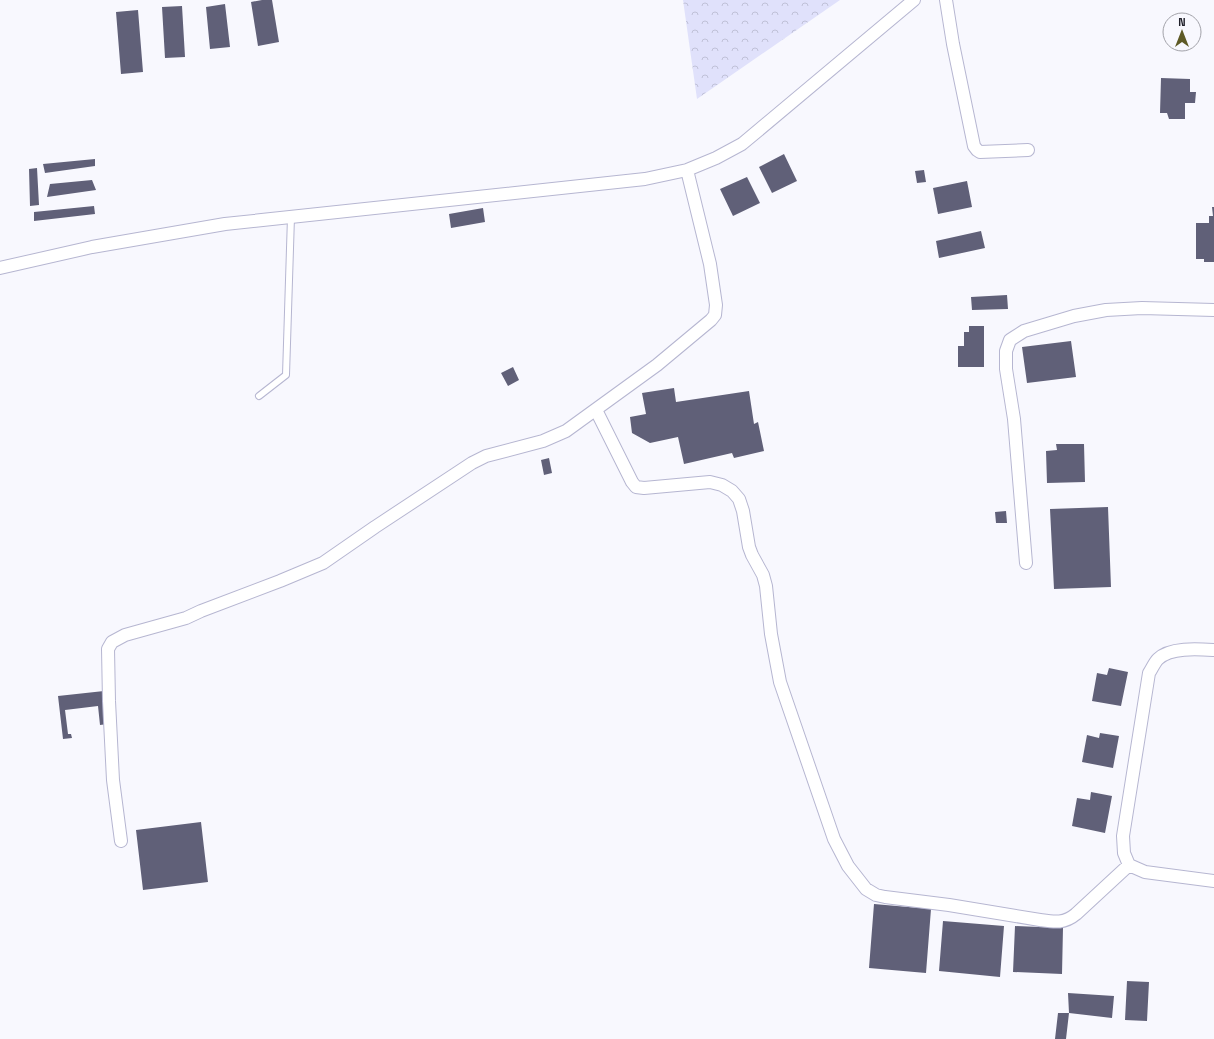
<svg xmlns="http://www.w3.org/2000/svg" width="1214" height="1039" font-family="'Space Grotesk',sans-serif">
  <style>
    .park { fill: url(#park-crowns) }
    .building { fill: #606078 }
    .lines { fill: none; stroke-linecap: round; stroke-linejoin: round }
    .lane-casing { stroke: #b6b6d1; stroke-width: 8 }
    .street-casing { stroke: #b6b6d1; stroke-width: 14 }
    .lane { stroke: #fff; stroke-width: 6 }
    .street { stroke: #fff; stroke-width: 12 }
  </style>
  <defs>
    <pattern id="park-crowns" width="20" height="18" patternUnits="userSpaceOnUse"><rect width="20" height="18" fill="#e0e1fb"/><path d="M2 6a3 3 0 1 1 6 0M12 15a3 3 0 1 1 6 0" fill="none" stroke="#c0c1d7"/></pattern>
  </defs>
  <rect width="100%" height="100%" fill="#f8f8fe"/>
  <path class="park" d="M 683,0 L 840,0 L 697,99 Z"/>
  <path class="building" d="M 262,0 L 272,0 L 279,42 L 258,46 L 251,2 Z
    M 225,4 L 230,47 L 210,49 L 206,7 Z
    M 182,6 L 185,57 L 165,58 L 162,7 Z
    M 138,10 L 143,72 L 121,74 L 116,12 Z
    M 1161,78 L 1190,79 L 1190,92 L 1196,92 L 1195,103 L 1185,103 L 1185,119 L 1169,119 L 1167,113 L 1160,113 Z
    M 784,154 L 797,181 L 772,193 L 759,167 Z
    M 95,159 L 95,166 L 45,173 L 43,164 Z
    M 37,168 L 39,205 L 30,206 L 29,169 Z
    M 924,170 L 926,182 L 917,183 L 915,171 Z
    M 747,177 L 760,203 L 733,216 L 720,189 Z
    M 92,180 L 96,190 L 47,197 L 50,184 Z
    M 967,181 L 972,207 L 938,214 L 933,188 Z
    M 94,206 L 95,214 L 34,221 L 34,212 Z
    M 1212,207 L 1214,207 L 1214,262 L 1204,262 L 1204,259 L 1196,259 L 1196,223 L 1209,223 L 1209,216 L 1213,216 Z
    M 483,208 L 485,222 L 451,228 L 449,214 Z
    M 981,231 L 985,248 L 939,258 L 936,241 Z
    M 1007,295 L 1008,309 L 972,310 L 971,297 Z
    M 969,326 L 984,326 L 984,367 L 958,367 L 958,346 L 964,346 L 964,332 L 969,332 Z
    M 1071,341 L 1076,377 L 1027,383 L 1022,347 Z
    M 513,367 L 519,380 L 508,386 L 501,373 Z
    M 674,388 L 676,402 L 749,391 L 754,424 L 758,422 L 764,451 L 734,458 L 732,453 L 684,464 L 678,437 L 650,443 L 632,433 L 630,417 L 646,414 L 642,393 Z
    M 1056,444 L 1084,444 L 1085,482 L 1047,483 L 1046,451 L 1057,450 Z
    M 549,458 L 552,473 L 544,475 L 541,460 Z
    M 1108,507 L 1111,587 L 1054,589 L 1050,509 Z
    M 1006,511 L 1007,523 L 996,523 L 995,512 Z
    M 1109,668 L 1128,672 L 1121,706 L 1092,701 L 1097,673 L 1107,675 Z
    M 104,691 L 108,724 L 100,725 L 98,706 L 65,710 L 68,734 L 71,734 L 72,738 L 63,739 L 58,696 Z
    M 1100,733 L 1119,736 L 1113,768 L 1082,762 L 1087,735 L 1099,738 Z
    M 1091,792 L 1112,796 L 1105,833 L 1072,826 L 1077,798 L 1090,800 Z
    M 201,822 L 208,882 L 143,890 L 136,830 Z
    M 874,904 L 931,909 L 926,973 L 869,968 Z
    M 943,921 L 1004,926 L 1000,977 L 939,971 Z
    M 1015,926 L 1063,928 L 1062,974 L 1013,972 Z
    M 1127,981 L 1149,982 L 1147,1021 L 1125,1020 Z
    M 1068,993 L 1114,996 L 1112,1018 L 1069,1013 Z
    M 1058,1013 L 1069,1013 L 1066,1039 L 1055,1039 Z"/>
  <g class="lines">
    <g class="lane-casing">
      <path id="lane" d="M 259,396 L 286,375 L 291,217"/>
    </g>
    <g class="street-casing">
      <path id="street" d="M 946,0 L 953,44 L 974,146 L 977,150 L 980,152 L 1028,150
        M 0,268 L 92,247 L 225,224 L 645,179 L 687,170 L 716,158 L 742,144 L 914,0
        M 596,410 L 632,482 L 636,487 L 644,488 L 710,482 L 722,485 L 732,491 L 739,499 L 743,511 L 749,547 L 752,555 L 763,575 L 766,586 L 771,634 L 780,682 L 834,839 L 848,866 L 866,889 L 876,895 L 885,897 L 949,905 L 1040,920 C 1054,922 1064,924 1076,914 L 1129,865
        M 1026,563 L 1014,419 L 1006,369 L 1006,351 L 1010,340 L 1024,331 L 1074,316 L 1106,310 L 1142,308 L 1214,310
        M 1214,650 C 1198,649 1170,647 1158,659 C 1154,663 1152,669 1149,673 L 1123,836 L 1124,853 L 1129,865 L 1145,872 L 1214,881
        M 121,841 L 113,780 L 109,701 L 108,649 L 112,642 L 125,635 L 186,618 L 201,611 L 280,581 L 323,563 L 375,527 L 472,463 L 486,456 L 543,441 L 566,431 L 657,365 L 711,320 L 715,315 L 716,305 L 710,264 L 687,170"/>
    </g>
    <use href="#lane" class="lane"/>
    <use href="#street" class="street"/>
  </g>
  <g transform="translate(1182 32)"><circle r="19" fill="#f8f8fe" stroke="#a2a2a9"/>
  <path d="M0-3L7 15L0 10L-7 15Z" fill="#5e5a26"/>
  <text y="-6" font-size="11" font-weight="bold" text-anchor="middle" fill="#20202a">N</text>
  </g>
</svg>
